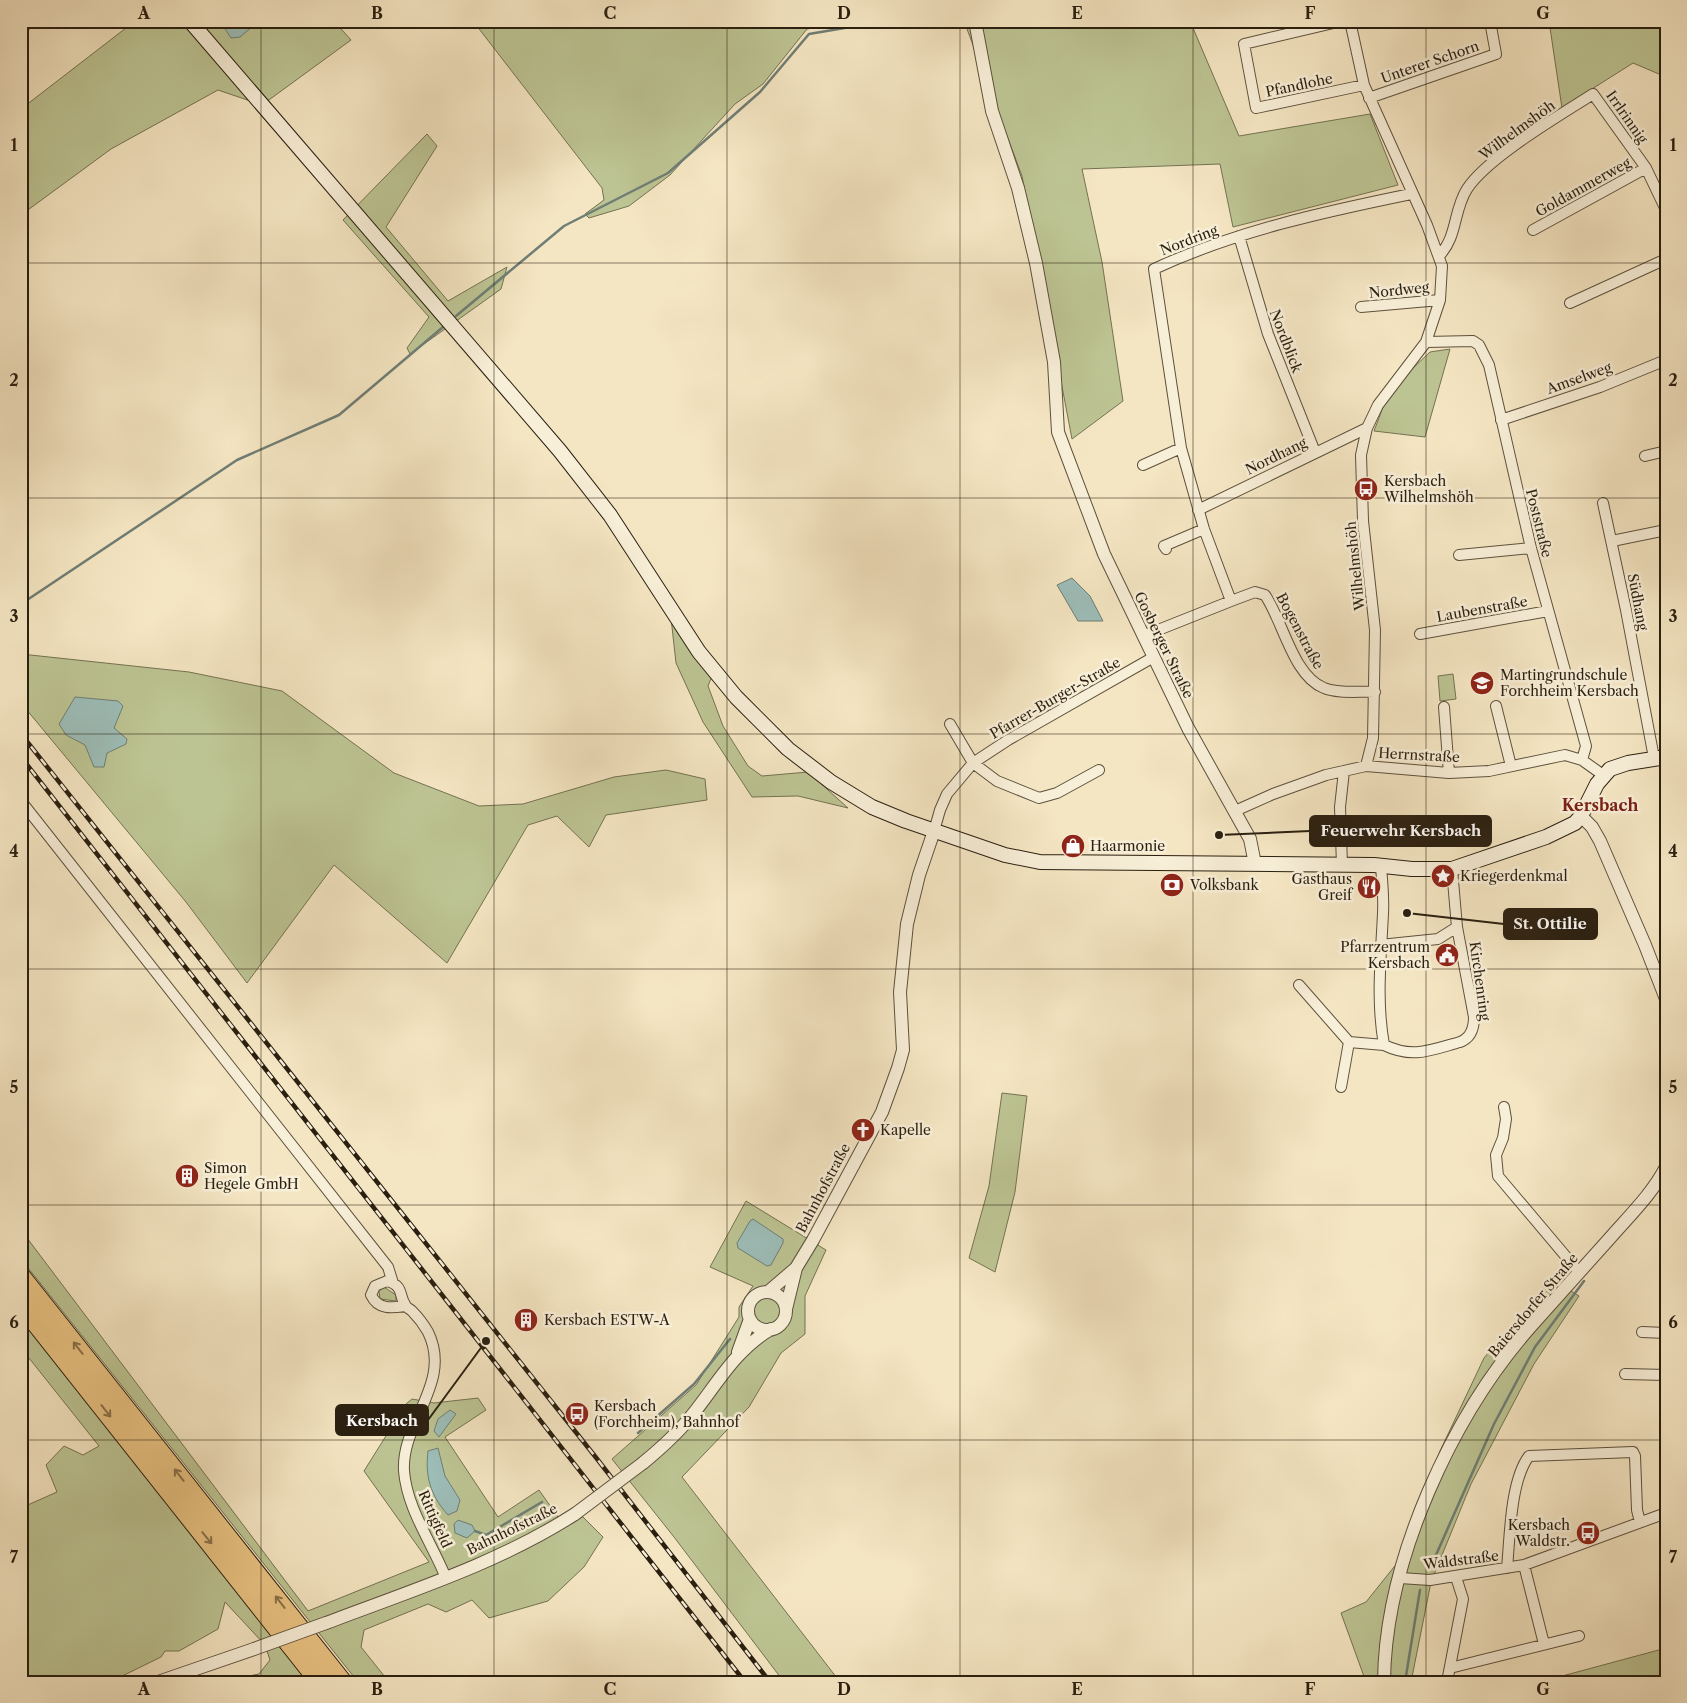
<svg xmlns="http://www.w3.org/2000/svg" width="1687" height="1703" font-family="'Libre Caslon Text',serif">
  <style>
    .green { fill: #bdc493; stroke: #747252 }
    .water { fill: #9dbeb9; stroke: #6f7e75 }
    .lines { fill: none; stroke-linecap: round; stroke-linejoin: round }
    .stream { stroke: #6f7e75; stroke-width: 2.5 }
    .minor-casing { stroke: #5d513d; stroke-width: 12 }
    .tertiary-casing { stroke: #5d513d; stroke-width: 14 }
    .secondary-casing { stroke: #2a1f10; stroke-width: 16 }
    .motorway-casing { stroke: #2a1f10; stroke-width: 21 }
    .minor { stroke: #f8efd8; stroke-width: 10 }
    .tertiary { stroke: #f8efd8; stroke-width: 12 }
    .secondary { stroke: #f8efd8; stroke-width: 14 }
    .motorway { stroke: #eac382; stroke-width: 19 }
    .rail-casing { stroke: #2a1f10; stroke-width: 4.5 }
    .rail { stroke: #f8efd8; stroke-width: 2.5; stroke-dasharray: 8; stroke-linecap: butt }
    .tertiary-bridge-casing { stroke: #5d513d; stroke-width: 14; stroke-linecap: butt }
    .tertiary-bridge { stroke: #f8efd8; stroke-width: 12 }
    .oneway { stroke: #8a7149 }
    .grid { fill: none; stroke: #2a1f10; stroke-width: 1; stroke-opacity: 0.55 }
    .labels { text-anchor: middle; stroke-width: 5; stroke-linejoin: round; paint-order: stroke }
    .street-label { font-size: 14px; fill: #2a1f10; stroke: #f8efd8 }
    .poi-label { font-size: 14px; fill: #2a1f10; stroke: #f8efd8; text-anchor: start }
    .quarter-label { font-size: 16px; font-weight: bold; fill: #7a1f14; stroke: #f8efd8 }
    .leader { fill: none; stroke: #2a1f10; stroke-width: 2 }
    .callout-dot { fill: #2a1f10; stroke: #f8efd8; stroke-width: 2 }
    .callout { fill: #2a1f10; stroke: #2a1f10; stroke-width: 2 }
    .callout-label { font-size: 15px; text-anchor: middle; font-weight: bold; fill: #fff }
    .neatline { fill: none; stroke: #2a1f10; stroke-width: 2 }
    .grid-label { font-size: 16px; text-anchor: middle; font-weight: bold; fill: #2a1f10 }
  </style>
  <rect width="100%" height="100%" fill="#f5e6c3"/>
  <filter id="stains"><feTurbulence type="fractalNoise" baseFrequency=".004" numOctaves="4"/><feColorMatrix values="0 0 0 0 .2 0 0 0 0 .09 0 0 0 0 .02 0 0 0 .5 -.17"/></filter>
  <radialGradient id="worn" r=".72"><stop offset=".6" stop-color="#630" stop-opacity="0"/><stop offset="1" stop-color="#630" stop-opacity=".3"/></radialGradient>
  <path class="green" d="M 135,21 L 334,21 L 351,40 L 262,105 L 218,90 L 111,149 L 21,215 L 21,109 Z
    M 473,21 L 855,21 L 807,29 L 763,84 L 735,104 L 670,175 L 629,206 L 589,218 L 585,214 L 604,200 L 602,188 Z
    M 964,21 L 1190,21 L 1239,136 L 1370,114 L 1398,185 L 1233,227 L 1220,164 L 1082,169 L 1102,262 L 1123,401 L 1072,439 L 1022,176 Z
    M 1549,21 L 1666,21 L 1666,77 L 1633,63 L 1562,108 Z
    M 427,134 L 437,146 L 386,227 L 448,301 L 507,267 L 501,289 L 410,354 L 407,348 L 429,317 L 343,220 Z
    M 1450,349 L 1425,437 L 1374,431 L 1385,402 L 1409,372 L 1430,352 Z
    M 671,618 L 712,676 L 708,686 L 723,726 L 748,766 L 762,776 L 808,772 L 848,808 L 798,796 L 752,797 L 703,722 L 676,663 Z
    M 21,654 L 189,672 L 282,691 L 394,773 L 479,806 L 523,804 L 614,777 L 666,770 L 705,779 L 707,800 L 606,815 L 589,847 L 557,816 L 528,825 L 447,963 L 334,865 L 247,983 L 186,902 L 21,703 Z
    M 1453,674 L 1456,699 L 1440,701 L 1438,676 Z
    M 1002,1093 L 1027,1096 L 1015,1192 L 995,1272 L 969,1258 L 989,1186 Z
    M 746,1201 L 826,1250 L 805,1296 L 805,1334 L 781,1353 L 749,1407 L 682,1477 L 840,1682 L 784,1682 L 674,1537 L 612,1459 L 696,1385 L 739,1317 L 739,1307 L 753,1286 L 710,1267 Z
    M 21,1230 L 308,1611 L 429,1562 L 364,1471 L 406,1404 L 412,1399 L 434,1403 L 478,1398 L 486,1410 L 445,1437 L 498,1517 L 539,1490 L 560,1520 L 583,1517 L 603,1537 L 584,1567 L 548,1601 L 489,1618 L 472,1600 L 446,1612 L 428,1604 L 364,1630 L 361,1647 L 389,1682 L 358,1682 L 21,1259 Z
    M 1551,1279 L 1579,1296 L 1534,1364 L 1471,1484 L 1431,1582 L 1411,1682 L 1366,1682 L 1341,1613 L 1366,1602 L 1398,1562 L 1440,1451 L 1484,1358 Z
    M 384,1287 L 396,1295 L 396,1301 L 380,1299 L 379,1291 Z
    M 21,1320 L 308,1682 L 219,1682 L 259,1674 L 270,1660 L 265,1645 L 225,1602 L 218,1629 L 179,1651 L 165,1651 L 161,1657 L 110,1682 L 21,1682 L 21,1508 L 57,1492 L 46,1465 L 64,1446 L 83,1455 L 99,1446 L 25,1353 L 21,1357 Z
    M 1666,1648 L 1666,1682 L 1540,1682 Z"/>
  <path class="water" d="M 220,21 L 259,21 L 240,37 L 231,38 Z
    M 1072,578 L 1090,596 L 1103,621 L 1078,621 L 1057,585 Z
    M 75,697 L 118,701 L 123,706 L 114,728 L 127,739 L 126,744 L 107,753 L 104,767 L 94,767 L 85,745 L 66,735 L 59,724 Z
    M 753,1219 L 783,1239 L 783,1243 L 771,1265 L 767,1266 L 738,1248 L 737,1243 L 750,1221 Z
    M 450,1410 L 456,1414 L 439,1437 L 434,1431 L 438,1419 Z
    M 438,1448 L 445,1476 L 460,1500 L 457,1511 L 448,1515 C 430,1495 425,1476 428,1451 Z
    M 458,1520 L 472,1525 L 475,1531 L 467,1538 L 455,1533 L 454,1524 Z"/>
  <g class="lines">
    <path class="stream" d="M 456,316 L 564,226 L 668,173 L 760,92 L 809,34 L 886,21
      M 21,604 L 237,460 L 339,415 L 443,327
      M 638,1433 L 694,1384 L 730,1339
      M 475,1531 L 486,1535 L 542,1502
      M 1432,1564 L 1494,1424 L 1535,1347 L 1584,1281
      M 1405,1682 L 1420,1590"/>
    <g class="minor-casing">
      <path id="minor" d="M 1342,21 L 1244,44 L 1256,108 L 1364,85
        M 1350,21 L 1364,85 L 1427,225 L 1442,266 L 1440,300 L 1426,342 L 1378,405 L 1367,428 L 1361,455 L 1363,521 L 1375,630 L 1373,738 L 1366,766
        M 21,29 L 30,21
        M 1369,98 L 1496,54 L 1490,21
        M 1533,230 L 1646,168
        M 1239,236 L 1268,334 L 1315,452
        M 1439,256 C 1458,236 1453,211 1467,189 C 1488,157 1559,116 1593,94 L 1646,168 L 1666,210
        M 1570,303 L 1666,259
        M 1361,307 L 1440,300
        M 1426,342 L 1473,341 L 1479,345 L 1489,365 L 1531,548 L 1586,746 L 1582,760
        M 1501,420 L 1600,387 L 1666,360
        M 1645,456 L 1666,451
        M 1143,465 L 1181,448
        M 1603,503 L 1626,610 L 1654,758
        M 1198,510 L 1367,428
        M 1612,541 L 1666,530
        M 1166,549 L 1164,546 L 1204,529
        M 1459,555 L 1531,548
        M 1231,601 L 1255,592 L 1265,595 C 1283,621 1293,676 1324,688 C 1338,694 1360,691 1375,692
        M 1420,634 L 1548,611
        M 1143,636 L 1231,601 L 1204,529 L 1181,448 L 1154,269 C 1236,231 1323,212 1411,194
        M 1496,706 L 1511,766
        M 1444,707 L 1449,773
        M 950,724 L 973,763 L 997,781 L 1039,798 L 1057,793 L 1099,770
        M 21,801 L 388,1267 L 393,1283
        M 1235,811 L 1273,794 L 1326,775 L 1366,766 L 1449,773 L 1489,771 L 1565,755 L 1582,760 L 1603,775
        M 934,831 L 940,810 L 947,794 L 973,763 L 1008,740 L 1152,658
        M 1342,865 L 1340,807 L 1344,771
        M 1381,866 C 1382,881 1384,897 1383,913 C 1381,958 1376,1000 1384,1045 C 1413,1059 1431,1050 1460,1042 C 1471,1038 1474,1028 1474,1017 L 1457,927 L 1452,869
        M 1380,945 L 1438,939 L 1457,927
        M 1299,985 L 1349,1042 L 1384,1045
        M 1341,1087 L 1349,1042
        M 1504,1107 L 1506,1119 L 1503,1138 L 1496,1155 L 1498,1176 L 1579,1272
        M 1665,1241 L 1666,1240
        M 405,1306 C 392,1308 378,1310 371,1295 L 375,1286 L 387,1281 C 405,1286 398,1296 406,1306 C 407,1308 410,1309 412,1311 C 418,1317 424,1325 428,1332 C 453,1383 401,1422 404,1471 C 407,1509 432,1543 446,1578
        M 1642,1332 L 1666,1333
        M 1625,1374 L 1666,1375
        M 1524,1565 L 1544,1644
        M 1507,1568 C 1510,1538 1510,1481 1529,1456 L 1633,1452 L 1635,1456 L 1637,1510 L 1640,1522
        M 1400,1578 L 1430,1580 L 1524,1565 L 1666,1513
        M 1450,1668 L 1579,1636
        M 1447,1682 L 1463,1599 L 1456,1577"/>
    </g>
    <g class="tertiary-casing">
      <path id="tertiary" d="M 975,21 L 992,111 L 1018,188 L 1036,263 L 1054,362 L 1058,432 L 1104,554 L 1188,728 L 1250,839 L 1255,864
        M 1581,816 L 1592,827 L 1600,841 L 1645,945 L 1666,999
        M 768,1292 L 796,1268 L 813,1240 L 882,1112 L 898,1068 L 903,1050 L 900,992 L 907,924 L 919,875 L 934,831
        M748 1311a19 19 0 1 1 38 0a19 19 0 1 1-38 0Z
        M 786,1309 L 796,1268
        M 738,1352 L 750,1319
        M 643,1463 C 660,1449 679,1432 693,1414 C 717,1384 736,1349 771,1329
        M 326,1623 C 410,1591 499,1563 575,1514
        M 158,1682 L 254,1649
        M 1384,1682 C 1385,1561 1452,1415 1532,1325 C 1558,1296 1584,1267 1610,1238 C 1630,1215 1652,1194 1666,1167"/>
    </g>
    <g class="secondary-casing">
      <path id="secondary" d="M 190,21 L 560,451 L 610,515 L 699,652 L 736,697 L 788,749 L 831,782 L 872,807 L 906,821 L 1005,855 L 1040,862 L 1374,865 L 1412,869 L 1452,869 L 1546,837 L 1575,823 L 1581,816 L 1597,784 L 1610,769 L 1628,763 L 1666,757"/>
    </g>
    <g class="motorway-casing">
      <path id="motorway" d="M 21,1277 L 342,1682
        M 21,1304 L 320,1682"/>
    </g>
    <use href="#minor" class="minor"/>
    <use href="#tertiary" class="tertiary"/>
    <use href="#secondary" class="secondary"/>
    <use href="#motorway" class="motorway"/>
    <g class="rail-casing">
      <path id="rail" d="M 21,734 L 594,1455 L 770,1682
        M 21,757 L 745,1682"/>
    </g>
    <use href="#rail" class="rail"/>
    <g class="tertiary-bridge-casing">
      <path id="tertiary-bridge" d="M 575,1514 L 643,1463
        M 254,1649 L 326,1623"/>
    </g>
    <use href="#tertiary-bridge" class="tertiary-bridge"/>
  </g>
  <defs><path id="oneway-shaft" d="M-6 0H5M1.5-3L5.5 0L1.5 3" fill="none" stroke-width="1.6" stroke-linecap="round" stroke-linejoin="round" transform="scale(1.25)"/></defs>
  <g class="oneway">
    <use href="#oneway-shaft" transform="translate(78 1348) rotate(-128)"/>
    <use href="#oneway-shaft" transform="translate(106 1411) rotate(52)"/>
    <use href="#oneway-shaft" transform="translate(179 1475) rotate(-128)"/>
    <use href="#oneway-shaft" transform="translate(207 1538) rotate(51)"/>
    <use href="#oneway-shaft" transform="translate(280 1602) rotate(-128)"/>
  </g>
  <path class="grid" d="M 261,21 L 261,1682M 494,21 L 494,1682M 727,21 L 727,1682M 960,21 L 960,1682M 1193,21 L 1193,1682M 1426,21 L 1426,1682M 21,263 L 1666,263M 21,498 L 1666,498M 21,734 L 1666,734M 21,969 L 1666,969M 21,1205 L 1666,1205M 21,1440 L 1666,1440"/>
  <defs>
    <g id="bus-disc" transform="scale(1.25)"><circle r="9.5" fill="#8f2418" stroke="#f8efd8"/><path d="M-5-6H5V4H4V6H2V4H-2V6H-4V4H-5ZM-3.5-4V0h7V-4ZM-3.5 1.2v1.5H-2V1.2ZM2 1.2v1.5H3.5V1.2Z" fill="#fff"/></g>
    <g id="school-disc" transform="scale(1.25)"><circle r="9.5" fill="#8f2418" stroke="#f8efd8"/><path d="M0-5L7-2L0 1L-7-2ZM-4 1L0 2.5L4 1V4Q0 6-4 4Z" fill="#fff"/></g>
    <g id="shop-disc" transform="scale(1.25)"><circle r="9.5" fill="#8f2418" stroke="#f8efd8"/><path d="M-5-2.5h2.3a2.7 3.5 0 0 1 5.4 0H5L5.5 6h-11ZM-1.5-2.5h3a1.5 2.3 0 0 0-3 0Z" fill="#fff"/></g>
    <g id="sight-disc" transform="scale(1.25)"><circle r="9.5" fill="#8f2418" stroke="#f8efd8"/><path d="M0-6L1.8-2.2L6-1.7L2.9 1.2L3.7 5.4L0 3.3L-3.7 5.4L-2.9 1.2L-6-1.7L-1.8-2.2Z" fill="#fff"/></g>
    <g id="bank-disc" transform="scale(1.25)"><circle r="9.5" fill="#8f2418" stroke="#f8efd8"/><path d="M-6-4H6V4H-6ZM0-2.3a2.3 2.3 0 1 0 0 4.6a2.3 2.3 0 1 0 0-4.6Z" fill="#fff"/></g>
    <g id="restaurant-disc" transform="scale(1.25)"><circle r="9.5" fill="#8f2418" stroke="#f8efd8"/><path d="M-5-6h1v4h1v-4h1v4h1v-4h1v5L-1.5 .5V6h-2V.5L-5-1ZM5-6V6H3V1.5H1.5Q1.5-4 5-6Z" fill="#fff"/></g>
    <g id="civic-disc" transform="scale(1.25)"><circle r="9.5" fill="#8f2418" stroke="#f8efd8"/><path d="M-.6-6.5H3V-4.5H.6V-3L4-1V1h2V6H-6V1h2V-1L-.6-3ZM-1.2 2.5V6h2.4V2.5Z" fill="#fff"/></g>
    <g id="church-disc" transform="scale(1.25)"><circle r="9.5" fill="#8f2418" stroke="#f8efd8"/><path d="M-1.2-6h2.4v3.5h3.3v2.4h-3.3V6h-2.4V-.1h-3.3v-2.4h3.3Z" fill="#fff"/></g>
    <g id="building-disc" transform="scale(1.25)"><circle r="9.5" fill="#8f2418" stroke="#f8efd8"/><path d="M-4-6H4V6H1V3H-1V6H-4ZM-2.5-4.3h1.7v1.8h-1.7ZM.8-4.3h1.7v1.8H.8ZM-2.5-1h1.7V.8h-1.7ZM.8-1h1.7V.8H.8Z" fill="#fff"/></g>
  </defs>
  <g fill-rule="evenodd">
    <use href="#bus-disc" x="1366" y="489"/>
    <use href="#school-disc" x="1482" y="683"/>
    <use href="#shop-disc" x="1073" y="846"/>
    <use href="#sight-disc" x="1443" y="876"/>
    <use href="#bank-disc" x="1172" y="885"/>
    <use href="#restaurant-disc" x="1369" y="887"/>
    <use href="#civic-disc" x="1447" y="955"/>
    <use href="#church-disc" x="863" y="1130"/>
    <use href="#building-disc" x="187" y="1176"/>
    <use href="#building-disc" x="526" y="1320"/>
    <use href="#bus-disc" x="577" y="1414"/>
    <use href="#bus-disc" x="1588" y="1533"/>
  </g>
  <g class="labels">
    <g class="street-label">
      <text transform="translate(1430 62) rotate(-19)" y="5">Unterer Schorn</text>
      <text transform="translate(1299 85) rotate(-12)" y="5">Pfandlohe</text>
      <text transform="translate(1627 117) rotate(55)" y="5">Irrlrinnig</text>
      <text transform="translate(1517 130) rotate(-36)" y="5">Wilhelmshöh</text>
      <text transform="translate(1583 187) rotate(-29)" y="5">Goldammerweg</text>
      <text transform="translate(1189 240) rotate(-21)" y="5">Nordring</text>
      <text transform="translate(1399 290) rotate(-6)" y="5">Nordweg</text>
      <text transform="translate(1286 341) rotate(69)" y="5">Nordblick</text>
      <text transform="translate(1579 378) rotate(-20)" y="5">Amselweg</text>
      <text transform="translate(1276 456) rotate(-26)" y="5">Nordhang</text>
      <text transform="translate(1539 523) rotate(76)" y="5">Poststraße</text>
      <text transform="translate(1355 566) rotate(-96)" y="5">Wilhelmshöh</text>
      <text transform="translate(1638 602) rotate(79)" y="5">Südhang</text>
      <text transform="translate(1482 609) rotate(-10)" y="5">Laubenstraße</text>
      <text transform="translate(1300 631) rotate(62)" y="5">Bogenstraße</text>
      <text transform="translate(1164 645) rotate(64)" y="5">Gosberger Straße</text>
      <text transform="translate(1055 698) rotate(-30)" y="5">Pfarrer-Burger-Straße</text>
      <text transform="translate(1419 755) rotate(3)" y="5">Herrnstraße</text>
      <text transform="translate(1480 981) rotate(82)" y="5">Kirchenring</text>
      <text transform="translate(823 1188) rotate(-62)" y="5">Bahnhofstraße</text>
      <text transform="translate(1533 1305) rotate(-50)" y="5">Baiersdorfer Straße</text>
      <text transform="translate(435 1519) rotate(66)" y="5">Rittigfeld</text>
      <text transform="translate(512 1529) rotate(-26)" y="5">Bahnhofstraße</text>
      <text transform="translate(1461 1560) rotate(-7)" y="5">Waldstraße</text>
    </g>
    <g class="poi-label">
      <text x="1384" y="486">Kersbach<tspan x="1384" dy="16">Wilhelmshöh</tspan></text>
      <text x="1500" y="680">Martingrundschule<tspan x="1500" dy="16">Forchheim Kersbach</tspan></text>
      <text x="1090" y="851">Haarmonie</text>
      <text x="1460" y="881">Kriegerdenkmal</text>
      <text x="1352" y="884" text-anchor="end">Gasthaus<tspan x="1352" dy="16">Greif</tspan></text>
      <text x="1190" y="890">Volksbank</text>
      <text x="1430" y="952" text-anchor="end">Pfarrzentrum<tspan x="1430" dy="16">Kersbach</tspan></text>
      <text x="880" y="1135">Kapelle</text>
      <text x="204" y="1173">Simon<tspan x="204" dy="16">Hegele GmbH</tspan></text>
      <text x="544" y="1325">Kersbach ESTW-A</text>
      <text x="594" y="1411">Kersbach<tspan x="594" dy="16">(Forchheim), Bahnhof</tspan></text>
      <text x="1570" y="1530" text-anchor="end">Kersbach<tspan x="1570" dy="16">Waldstr.</tspan></text>
    </g>
    <g class="quarter-label">
      <text x="1600" y="811">Kersbach</text>
    </g>
  </g>
  <path class="leader" d="M1219 835L1310 831M1407 913L1504 924M486 1341L428 1420"/>
  <g class="callout-dot">
    <circle cx="1219" cy="835" r="5"/>
    <circle cx="1407" cy="913" r="5"/>
    <circle cx="486" cy="1341" r="5"/>
  </g>
  <g class="callout">
    <rect x="1310" y="816" width="181" height="30" rx="5"/>
    <rect x="1504" y="909" width="93" height="30" rx="5"/>
    <rect x="336" y="1405" width="92" height="30" rx="5"/>
  </g>
  <g class="callout-label">
    <text x="1401" y="836">Feuerwehr Kersbach</text>
    <text x="1550" y="929">St. Ottilie</text>
    <text x="382" y="1426">Kersbach</text>
  </g>
  <rect width="1687" height="1703" fill="none" stroke="#f5e6c3" stroke-width="55"/>
  <rect x="28" y="28" width="1632" height="1648" class="neatline"/>
  <g class="grid-label">
    <text x="144" y="19">A</text>
    <text x="377" y="19">B</text>
    <text x="610" y="19">C</text>
    <text x="844" y="19">D</text>
    <text x="1077" y="19">E</text>
    <text x="1310" y="19">F</text>
    <text x="1543" y="19">G</text>
    <text x="14" y="151">1</text>
    <text x="1673" y="151">1</text>
    <text x="14" y="386">2</text>
    <text x="1673" y="386">2</text>
    <text x="14" y="622">3</text>
    <text x="1673" y="622">3</text>
    <text x="14" y="857">4</text>
    <text x="1673" y="857">4</text>
    <text x="14" y="1093">5</text>
    <text x="1673" y="1093">5</text>
    <text x="14" y="1328">6</text>
    <text x="1673" y="1328">6</text>
    <text x="14" y="1563">7</text>
    <text x="1673" y="1563">7</text>
    <text x="144" y="1695">A</text>
    <text x="377" y="1695">B</text>
    <text x="610" y="1695">C</text>
    <text x="844" y="1695">D</text>
    <text x="1077" y="1695">E</text>
    <text x="1310" y="1695">F</text>
    <text x="1543" y="1695">G</text>
  </g>
  <rect width="100%" height="100%" filter="url(#stains)"/>
  <rect width="100%" height="100%" fill="url(#worn)"/>
</svg>
